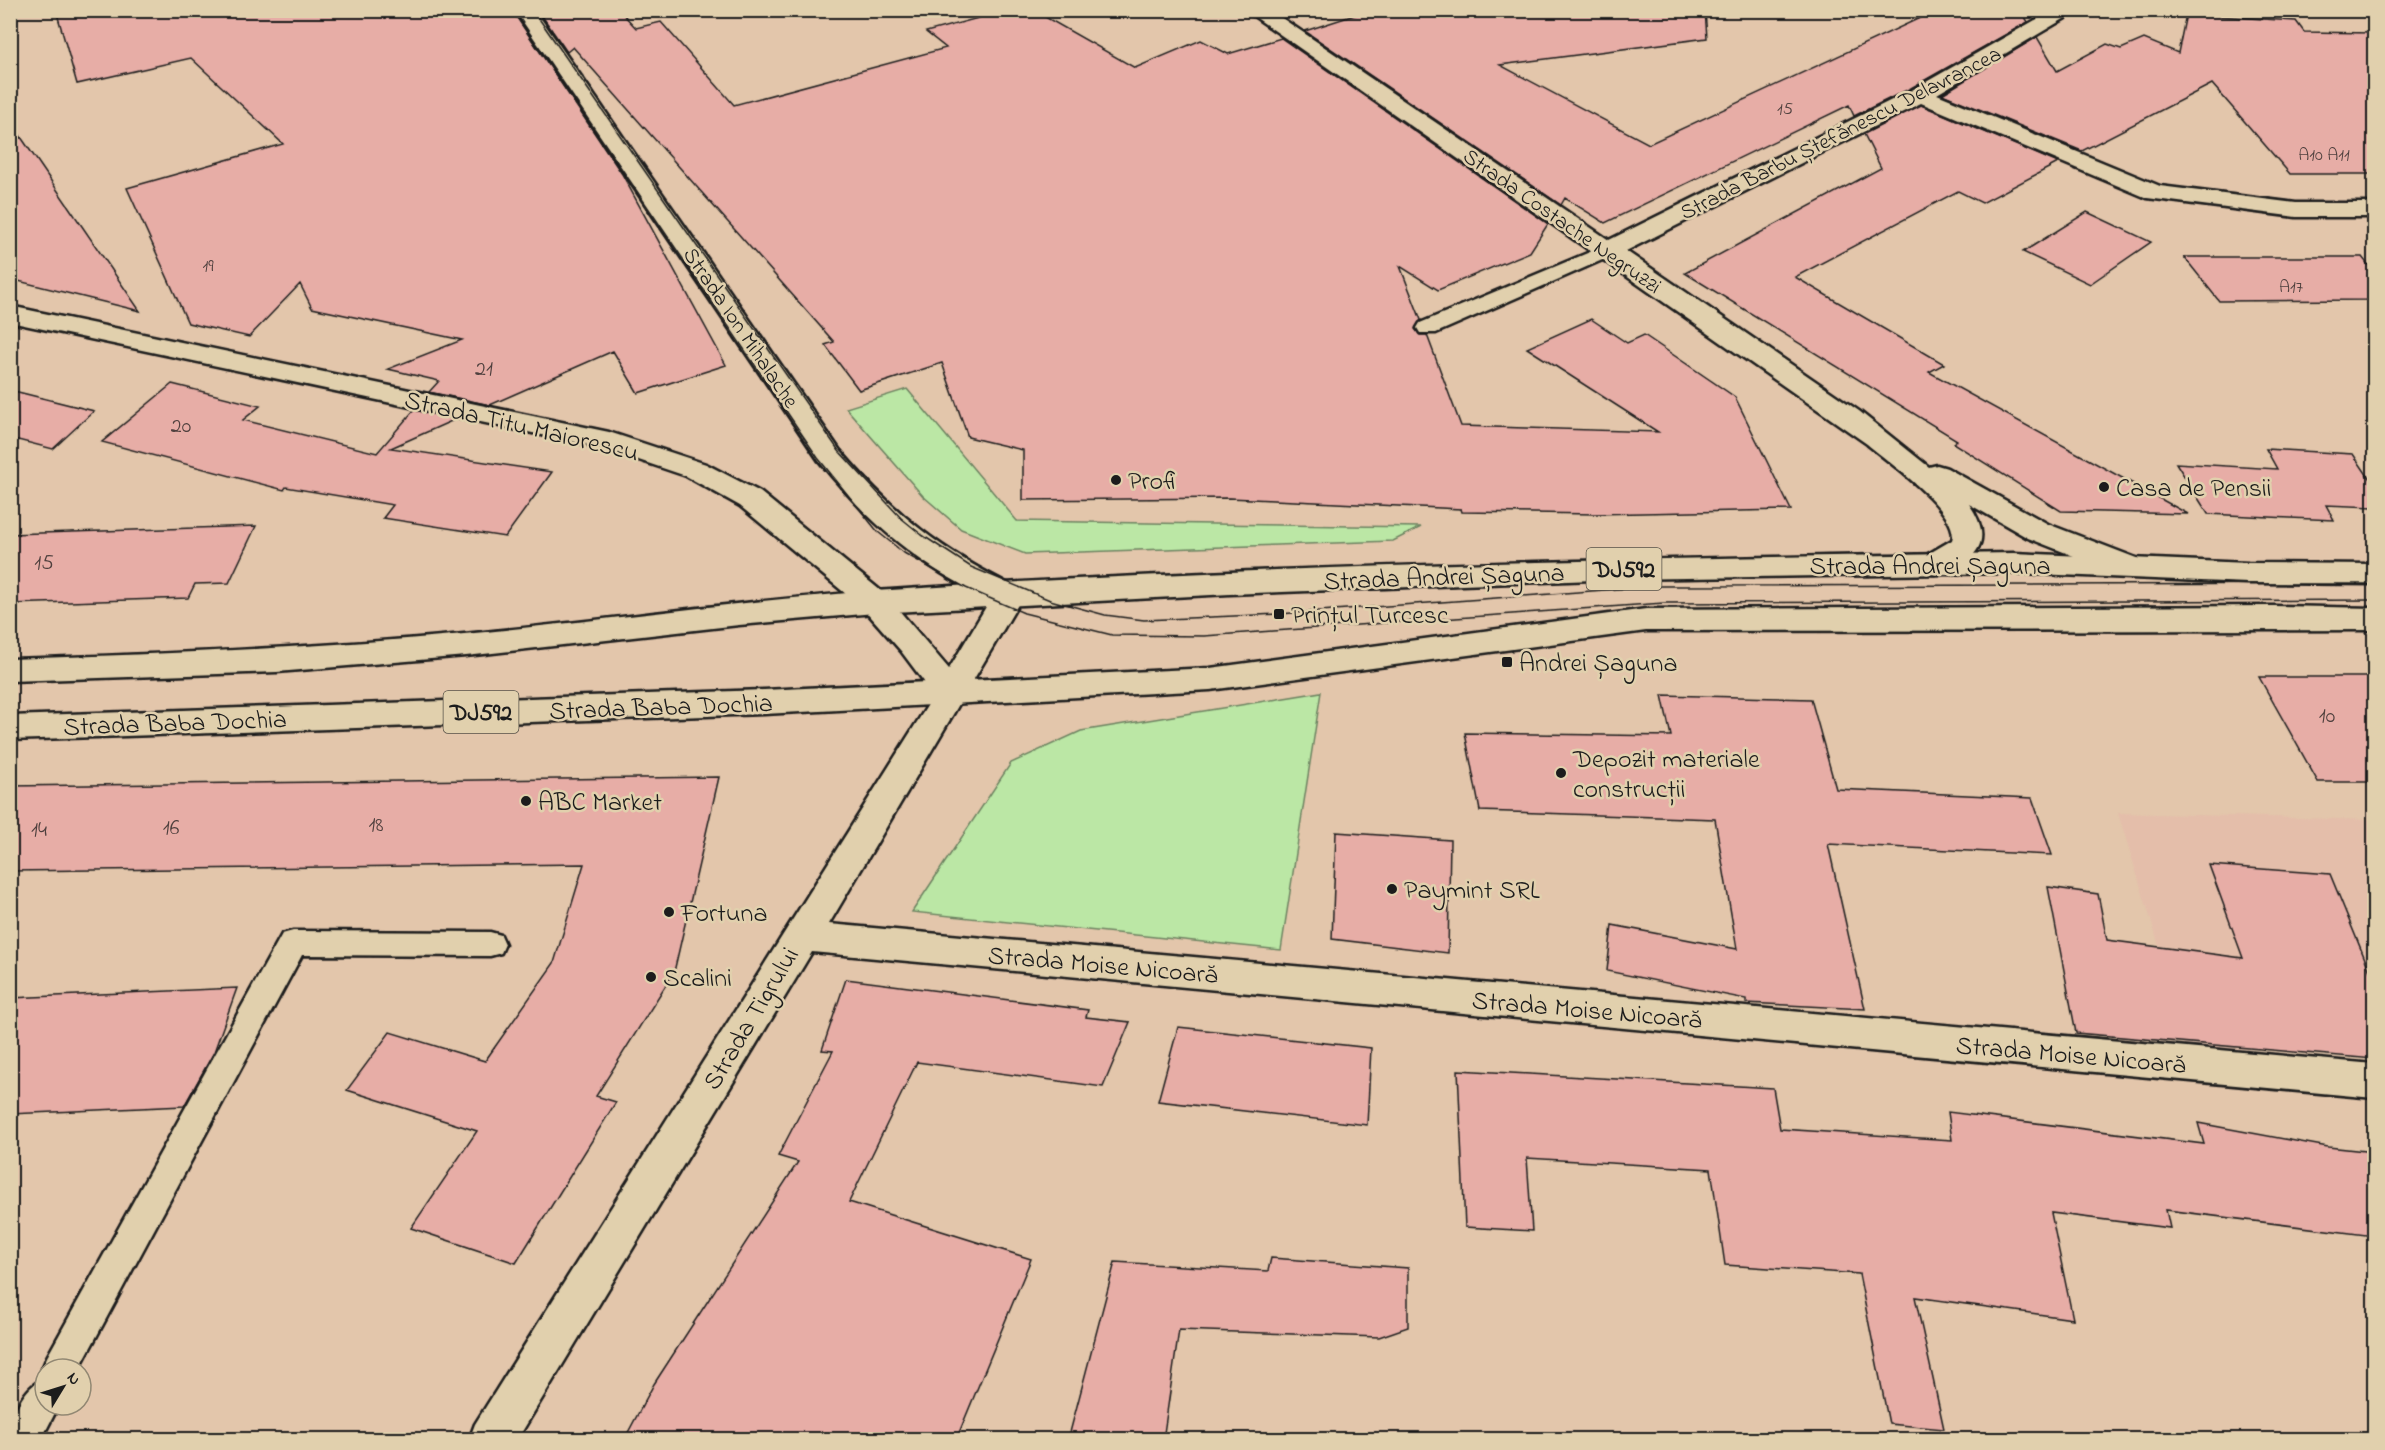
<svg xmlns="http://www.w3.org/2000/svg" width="2385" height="1450" font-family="'Indie Flower',sans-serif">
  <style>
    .built { fill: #e4beaa }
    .green { fill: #bbe7a5; stroke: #6c8260; stroke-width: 1.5 }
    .building { fill: #e7ada6; stroke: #1c1c1c; stroke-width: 1.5 }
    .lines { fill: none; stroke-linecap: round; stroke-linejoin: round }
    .lane-casing { stroke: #1c1c1c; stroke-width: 5 }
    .street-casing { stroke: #1c1c1c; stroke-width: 5 }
    .primary-casing { stroke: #1c1c1c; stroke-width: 5 }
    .lane { fill: #e1d0ad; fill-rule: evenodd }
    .street { fill: #e1d0ad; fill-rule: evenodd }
    .primary { fill: #e1d0ad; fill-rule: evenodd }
    .tram { stroke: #1c1c1c; stroke-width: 1.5 }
    .poi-dot { fill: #1c1c1c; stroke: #e1d0ad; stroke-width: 2 }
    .labels { text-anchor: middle; stroke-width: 5; stroke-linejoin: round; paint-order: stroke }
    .far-number-label { font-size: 18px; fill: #4f403e }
    .far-street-label { font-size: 22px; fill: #1c1c1c; stroke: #e1d0ad }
    .number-label { font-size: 22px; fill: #4f403e }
    .shield { fill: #e1d0ad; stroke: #575248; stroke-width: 1.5 }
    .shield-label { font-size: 24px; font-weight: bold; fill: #1c1c1c }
    .street-label { font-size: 26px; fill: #1c1c1c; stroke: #e1d0ad }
    .poi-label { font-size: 26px; fill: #1c1c1c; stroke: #e1d0ad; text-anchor: start }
  </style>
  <rect width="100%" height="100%" fill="#e3c6ab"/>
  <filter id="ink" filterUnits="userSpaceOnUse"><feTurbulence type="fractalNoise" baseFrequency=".0167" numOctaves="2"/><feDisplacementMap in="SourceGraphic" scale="12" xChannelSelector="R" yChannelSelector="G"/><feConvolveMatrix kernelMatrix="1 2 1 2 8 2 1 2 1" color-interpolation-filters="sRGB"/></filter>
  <g filter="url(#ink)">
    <path class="built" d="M 2118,813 L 2374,820 L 2374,1059 L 2254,1049 L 2184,1048 L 2159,946 Z"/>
    <path class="green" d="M 907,389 L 1017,521 L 1421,527 L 1393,541 L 1025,554 L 961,529 L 923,496 L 846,408 Z
      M 1321,692 L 1281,950 L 912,912 L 1011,763 L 1081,731 Z"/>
    <path class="building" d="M 56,10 L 512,10 L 622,174 L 726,365 L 638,393 L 613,351 L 490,405 L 429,392 L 439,381 L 388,369 L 462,340 L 312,308 L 300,284 L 249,337 L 188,323 L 127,188 L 283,144 L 191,58 L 77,84 Z
      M 538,10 L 625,10 L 622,13 L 636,28 L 661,22 L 734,105 L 946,48 L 926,32 L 1008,10 L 1033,10 L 1135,68 L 1201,40 L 1228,54 L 1281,38 L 1548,224 L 1530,252 L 1438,290 L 1400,266 L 1421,320 L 1415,329 L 1420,335 L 1427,335 L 1461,426 L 1658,432 L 1527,348 L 1591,319 L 1627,343 L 1644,335 L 1735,397 L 1791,510 L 1594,514 L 1462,512 L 1461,509 L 1229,498 L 1023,500 L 1023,450 L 968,437 L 942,363 L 859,390 L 825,345 L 834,342 L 573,47 L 567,52 Z
      M 1370,10 L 1705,10 L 1707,38 L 1500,65 L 1649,144 L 1937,10 L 2021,10 L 2028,22 L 1911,88 L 1854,116 L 1849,105 L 1605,223 L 1565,198 L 1561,205 L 1305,31 Z
      M 2186,14 L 2296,21 L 2304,32 L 2374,33 L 2374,174 L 2290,174 L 2212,84 L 2082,151 L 1942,94 L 2037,37 L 2057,71 L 2107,44 L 2121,49 L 2144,39 L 2178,53 Z
      M 1921,105 L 2058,163 L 1982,203 L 1958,191 L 1795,277 L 1944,364 L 1929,372 L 2188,514 L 2061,511 L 1953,443 L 1957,440 L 1685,273 L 1881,168 L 1864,134 Z
      M 10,121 L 140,311 L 10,279 Z
      M 2087,212 L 2151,242 L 2090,284 L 2023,252 Z
      M 2184,257 L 2362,257 L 2374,272 L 2374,300 L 2219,301 Z
      M 172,384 L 260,406 L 243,420 L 377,453 L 414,410 L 456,419 L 391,448 L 552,472 L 505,537 L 383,518 L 393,505 L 286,487 L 284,490 L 102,442 Z
      M 10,390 L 94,411 L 53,449 L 10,438 Z
      M 2266,449 L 2353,454 L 2374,485 L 2374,507 L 2326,505 L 2334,520 L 2208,514 L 2176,463 L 2277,469 Z
      M 256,526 L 229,583 L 195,584 L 188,598 L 10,604 L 10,534 Z
      M 2259,677 L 2374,677 L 2374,782 L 2318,782 Z
      M 1662,695 L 1811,699 L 1836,789 L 2032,798 L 2052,855 L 1828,844 L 1865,1009 L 1746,1003 L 1746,999 L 1607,971 L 1612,925 L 1737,949 L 1715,819 L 1480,811 L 1465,733 L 1671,736 Z
      M 719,777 L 674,972 L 596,1096 L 616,1102 L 516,1263 L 411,1228 L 477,1131 L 347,1090 L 390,1032 L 485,1061 L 554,963 L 584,864 L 10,871 L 10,786 Z
      M 1336,832 L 1450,840 L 1448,953 L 1332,939 Z
      M 2209,865 L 2330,874 L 2374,981 L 2374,1059 L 2076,1033 L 2048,887 L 2098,894 L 2107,940 L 2243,958 Z
      M 846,979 L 1088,1010 L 1086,1017 L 1130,1022 L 1103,1087 L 917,1062 L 849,1202 L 1031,1259 L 956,1440 L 624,1440 L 654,1384 L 798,1162 L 778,1156 L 833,1051 L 822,1050 Z
      M 237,988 L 214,1052 L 184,1106 L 10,1114 L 10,998 Z
      M 1178,1027 L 1371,1048 L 1367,1125 L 1158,1101 Z
      M 1458,1070 L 1773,1088 L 1780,1129 L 1952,1140 L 1948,1112 L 2204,1144 L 2198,1123 L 2328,1147 L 2374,1152 L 2374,1236 L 2166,1210 L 2170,1228 L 2051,1213 L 2073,1319 L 1915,1297 L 1944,1429 L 1889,1424 L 1859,1274 L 1725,1265 L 1711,1169 L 1527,1158 L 1532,1231 L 1465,1227 Z
      M 1271,1258 L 1408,1268 L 1408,1327 L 1379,1337 L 1179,1330 L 1163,1440 L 1068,1440 L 1115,1262 L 1268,1271 Z"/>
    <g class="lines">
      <g class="lane-casing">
        <path id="lane" d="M 1609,244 L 1616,246 L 1619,250 L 1616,254 L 1436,333 L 1420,333 L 1417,328 L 1420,323 Z
          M 293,931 L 490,932 L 501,935 L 505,944 L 501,953 L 490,956 L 302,955 L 79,1369 L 45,1369 L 45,1376 L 42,1369 L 47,1357 L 282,934 Z
          M 45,1378 L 45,1405 L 59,1405 L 41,1440 L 10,1440 C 10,1416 23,1387 45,1378 Z"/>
      </g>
      <g class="street-casing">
        <path id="street" d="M 514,10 L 535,10 L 839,449 C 895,515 941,551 1019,589 L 1023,596 L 829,924 L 2374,1064 L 2374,1098 L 812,952 L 517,1440 L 469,1440 L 475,1424 L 934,695 L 901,651 L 864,609 L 740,506 L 686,476 L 603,448 L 10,322 L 10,306 L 609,432 L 706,464 L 760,492 L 886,595 L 949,669 L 990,600 C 918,565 870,524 819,461 Z
          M 1245,10 L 1270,10 L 1609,240 L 1912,90 L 2053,10 L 2079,10 L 1937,94 L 2160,186 L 2296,203 L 2374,203 L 2374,217 L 2296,217 L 2147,198 L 1921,103 L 1626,251 L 1859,411 L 1929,467 L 1937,465 L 1947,468 L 2048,524 L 2139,559 L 2143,566 L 2139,573 L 2128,576 L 2117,573 L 2028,538 L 1969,504 C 1997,544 1974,563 1934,574 L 1923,571 L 1919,564 L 1923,557 L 1952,540 C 1961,513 1887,461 1867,444 Z"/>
      </g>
      <g class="primary-casing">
        <path id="primary" d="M 2014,553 L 2248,563 L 2374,564 L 2374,584 L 2248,583 L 2014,573 L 1619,579 L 1230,594 L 875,613 L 739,625 L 466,656 L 277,672 L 10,681 L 10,659 C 162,654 313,648 464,634 C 601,621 737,601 875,591 C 1254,565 1634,559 2014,553 Z
          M 2274,606 L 2374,608 L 2374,630 L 1646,631 L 1210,690 L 764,714 L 10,740 L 10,716 L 764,690 L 1210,668 L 1646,609 Z"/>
      </g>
      <use href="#lane" class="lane"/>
      <use href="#street" class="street"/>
      <use href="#primary" class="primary"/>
      <path class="tram" d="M 514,10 L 818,458 L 878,532 L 904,553 L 966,588 L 1024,613 L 1112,635 L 1204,636 L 1664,603 L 2374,600
        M 533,10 L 839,451 L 901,518 L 922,535 L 971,567 L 1050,600 L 1105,615 L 1144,620 L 1279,614 L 1659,586 L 2374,584"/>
    </g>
  </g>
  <g class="poi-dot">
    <circle cx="1116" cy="480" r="6"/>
    <circle cx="2104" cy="487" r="6"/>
    <rect x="1273" y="608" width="12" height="12" rx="3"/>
    <rect x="1501" y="656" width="12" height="12" rx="3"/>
    <circle cx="1561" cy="773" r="6"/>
    <circle cx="526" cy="801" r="6"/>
    <circle cx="1392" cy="889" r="6"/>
    <circle cx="669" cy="912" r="6"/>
    <circle cx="651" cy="977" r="6"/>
  </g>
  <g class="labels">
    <g class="far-number-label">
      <text x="1785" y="114">15</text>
      <text x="2324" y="160">A10 A11</text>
      <text x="208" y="271">19</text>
      <text x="2291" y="292">A17</text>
    </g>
    <g class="far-street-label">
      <text transform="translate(1840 132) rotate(-27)" y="8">Strada Barbu Ștefănescu Delavrancea</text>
      <text transform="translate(1563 220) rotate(35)" y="8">Strada Costache Negruzzi</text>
      <text transform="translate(742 327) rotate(56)" y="8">Strada Ion Mihalache</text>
    </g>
    <g class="number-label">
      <text x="484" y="375">21</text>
      <text x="181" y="432">20</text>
      <text x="44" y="569">15</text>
      <text x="2327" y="722">10</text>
      <text x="376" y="831">18</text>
      <text x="171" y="834">16</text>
      <text x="39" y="836">14</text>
    </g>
    <g class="shield">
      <rect x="1586.5" y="548" width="75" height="42" rx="4.5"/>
      <rect x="443.5" y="691" width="75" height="42" rx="4.5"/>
    </g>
    <g class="shield-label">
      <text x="1624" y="577">DJ592</text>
      <text x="481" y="720">DJ592</text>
    </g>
    <g class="street-label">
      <text transform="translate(522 425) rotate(13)" y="9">Strada Titu Maiorescu</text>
      <text x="1930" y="574">Strada Andrei Șaguna</text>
      <text transform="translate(1444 576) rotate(-2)" y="9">Strada Andrei Șaguna</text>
      <text transform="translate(661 706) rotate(-2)" y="9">Strada Baba Dochia</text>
      <text transform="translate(175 722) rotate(-2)" y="9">Strada Baba Dochia</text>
      <text transform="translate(1103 964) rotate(5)" y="9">Strada Moise Nicoară</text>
      <text transform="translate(1587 1009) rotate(5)" y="9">Strada Moise Nicoară</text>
      <text transform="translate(750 1018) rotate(-59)" y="9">Strada Tigrului</text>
      <text transform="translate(2071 1054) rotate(5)" y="9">Strada Moise Nicoară</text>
    </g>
    <g class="poi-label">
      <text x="1128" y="489">Profi</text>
      <text x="2116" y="496">Casa de Pensii</text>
      <text x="1291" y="623">Prințul Turcesc</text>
      <text x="1519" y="671">Andrei Șaguna</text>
      <text x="1573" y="767">Depozit materiale<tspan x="1573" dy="30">construcții</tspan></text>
      <text x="538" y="810">ABC Market</text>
      <text x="1404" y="898">Paymint SRL</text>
      <text x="681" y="921">Fortuna</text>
      <text x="663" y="986">Scalini</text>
    </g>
  </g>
  <rect width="2385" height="1450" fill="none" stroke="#e1d0ad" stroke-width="36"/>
  <rect x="18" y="18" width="2349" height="1414" fill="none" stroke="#1c1c1c" stroke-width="2" filter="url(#ink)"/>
  <g transform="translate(63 1387) rotate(52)"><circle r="28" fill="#e1d0ad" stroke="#928873" stroke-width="1.5"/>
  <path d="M0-4.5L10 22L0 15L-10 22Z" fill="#1c1c1c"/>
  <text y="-9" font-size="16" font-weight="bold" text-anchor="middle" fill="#1c1c1c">N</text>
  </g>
</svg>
